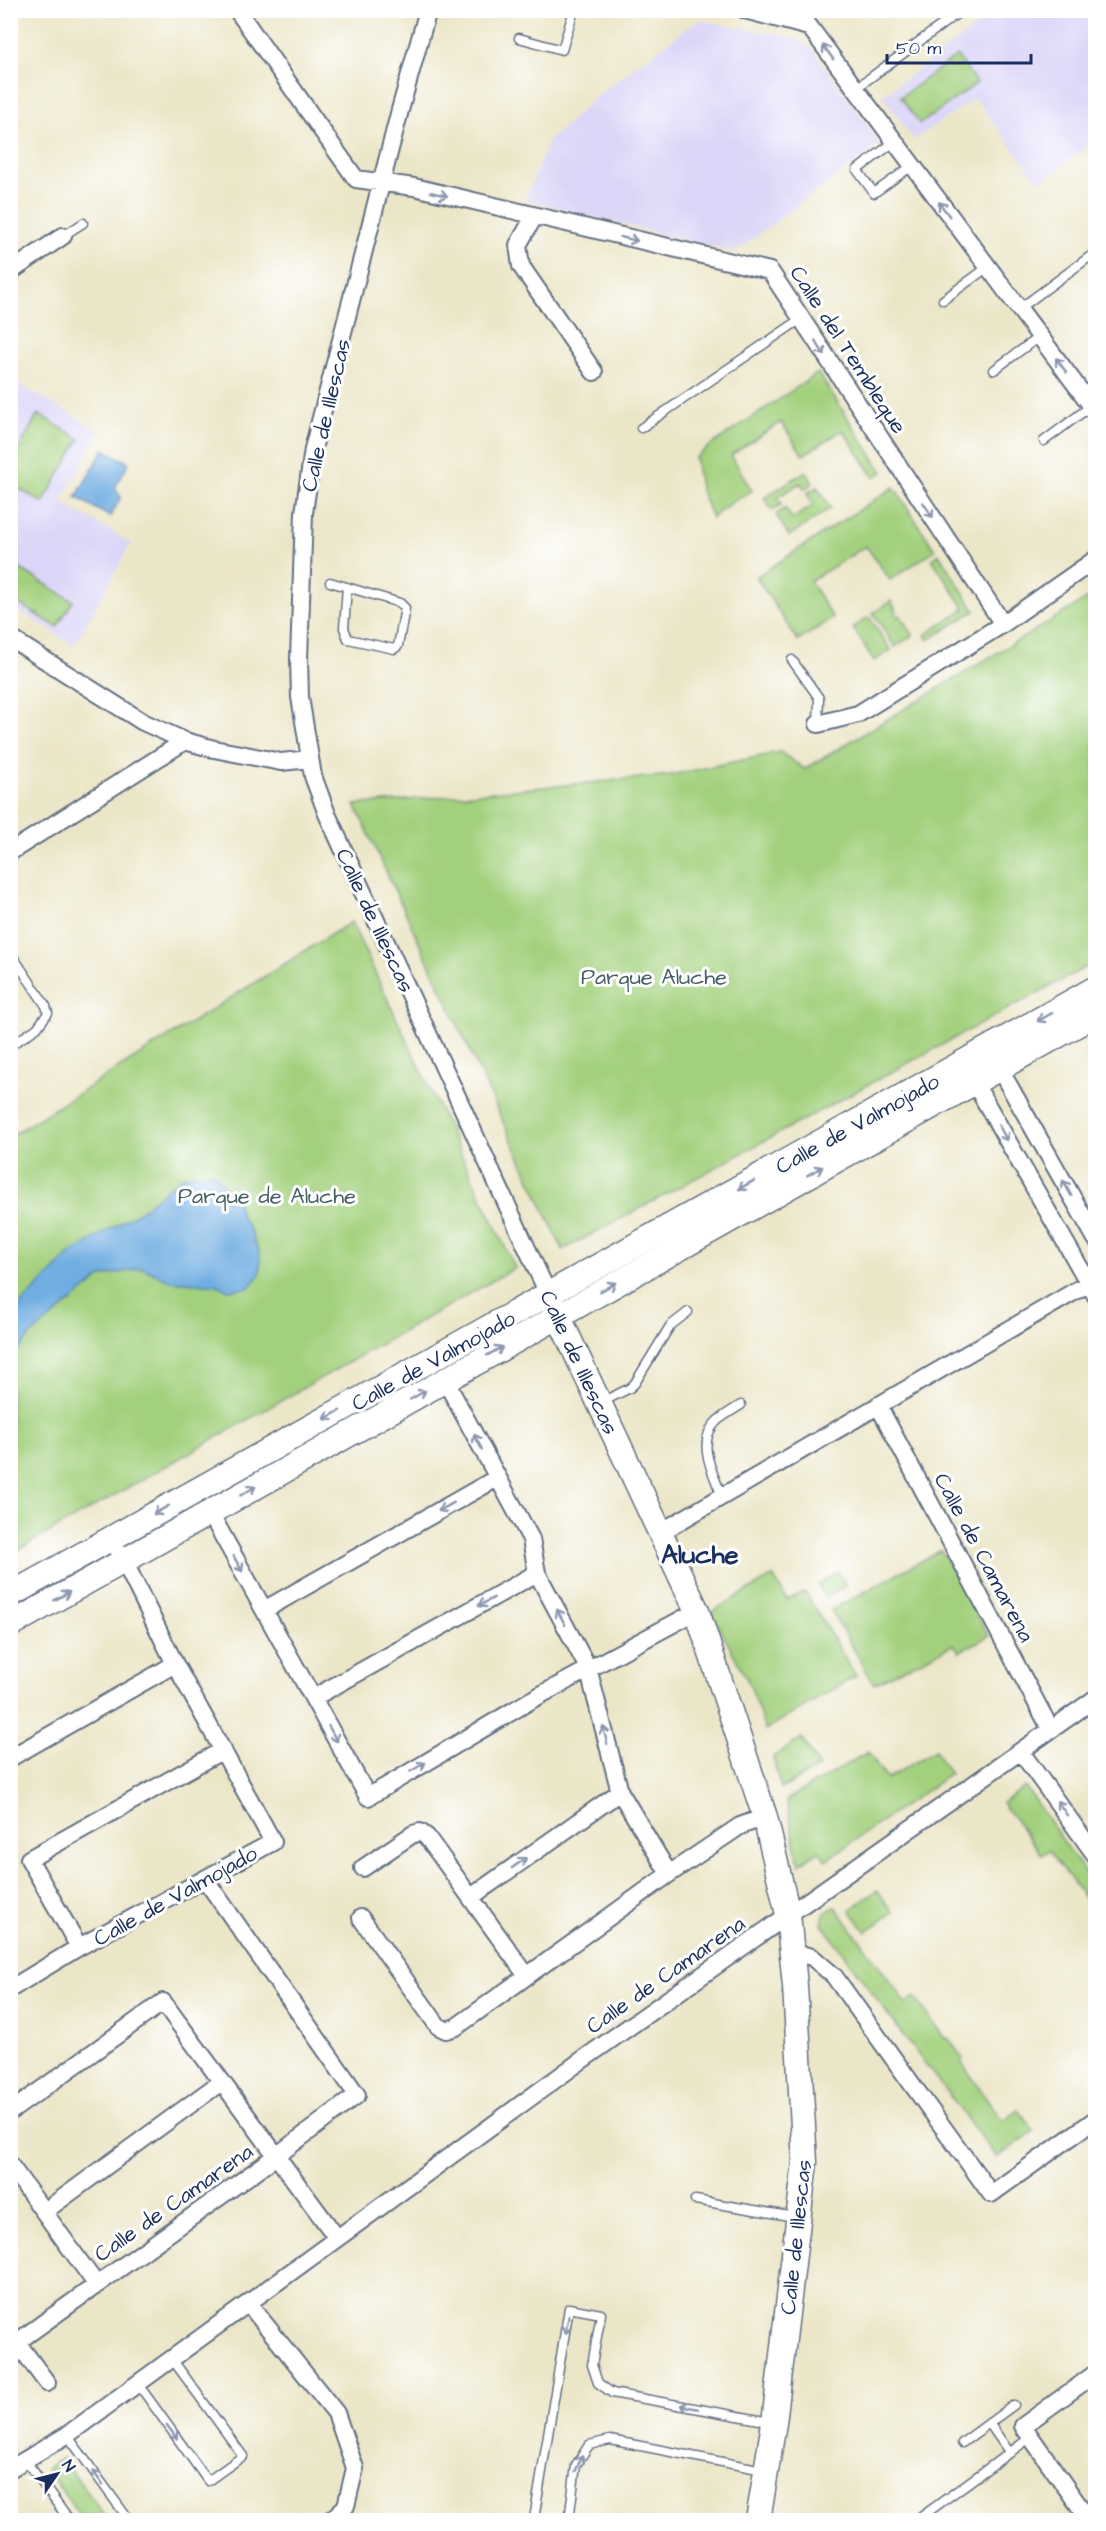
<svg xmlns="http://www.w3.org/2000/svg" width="1106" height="2531" font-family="'Architects Daughter',sans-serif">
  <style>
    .built { fill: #dbd6f7 }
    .green { fill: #a3d07d; stroke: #5f806e; stroke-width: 1.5 }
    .water { fill: #6fade1; stroke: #456ea0; stroke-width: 1.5 }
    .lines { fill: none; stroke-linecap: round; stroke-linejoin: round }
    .lane-casing { stroke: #646f83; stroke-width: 11 }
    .street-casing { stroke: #646f83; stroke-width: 20 }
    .secondary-casing { stroke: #646f83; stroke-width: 27 }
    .lane { stroke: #fff; stroke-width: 8 }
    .street { stroke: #fff; stroke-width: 16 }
    .secondary { stroke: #fff; stroke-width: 24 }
    .oneway { stroke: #8d97ae }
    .labels { text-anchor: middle; stroke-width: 6; stroke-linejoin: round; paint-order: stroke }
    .street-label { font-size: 22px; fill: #1b2f5e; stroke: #fff }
    .park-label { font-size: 22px; fill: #445f67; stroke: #fff }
    .quarter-label { font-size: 26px; font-weight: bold; fill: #1b2f5e; stroke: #fff }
  </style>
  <rect width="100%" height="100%" fill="#fff"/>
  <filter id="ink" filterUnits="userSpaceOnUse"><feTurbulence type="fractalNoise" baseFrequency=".0167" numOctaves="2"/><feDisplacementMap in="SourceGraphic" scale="12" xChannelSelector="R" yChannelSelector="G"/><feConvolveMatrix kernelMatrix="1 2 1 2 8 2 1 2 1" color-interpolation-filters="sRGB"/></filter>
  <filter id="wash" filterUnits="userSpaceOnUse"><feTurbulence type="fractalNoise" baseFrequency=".008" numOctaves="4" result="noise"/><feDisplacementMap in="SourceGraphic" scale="24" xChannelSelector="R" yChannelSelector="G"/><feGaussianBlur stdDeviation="1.35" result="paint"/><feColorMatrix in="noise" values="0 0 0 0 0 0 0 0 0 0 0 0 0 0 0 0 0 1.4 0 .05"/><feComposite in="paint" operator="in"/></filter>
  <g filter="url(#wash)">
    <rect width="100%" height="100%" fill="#ece6c8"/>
    <path class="built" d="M 997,11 L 1095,11 L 1095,140 L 1040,183 L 975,98 L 914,140 L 882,96 Z
      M 698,20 L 796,38 L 813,50 L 880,144 L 735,252 L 525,200 L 548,142 L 600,93 Z
      M 10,379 L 100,431 L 61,503 L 131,543 L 74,646 L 11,605 Z"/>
    <path class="green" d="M 957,56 L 977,83 L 920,124 L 900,97 Z
      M 818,373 L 883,472 L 874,477 L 843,430 L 803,455 L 781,422 L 731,455 L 752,491 L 729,504 L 712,518 L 700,488 L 695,458 L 708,447 Z
      M 38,414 L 80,439 L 43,503 L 11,484 L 11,463 Z
      M 806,471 L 813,483 L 805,489 L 800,483 L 778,497 L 782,504 L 772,510 L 764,498 Z
      M 817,487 L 831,508 L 789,536 L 776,515 L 785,508 L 792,519 L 813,505 L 807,493 Z
      M 894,487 L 935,550 L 890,580 L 866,546 L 810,581 L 833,618 L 798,641 L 756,577 Z
      M 939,554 L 975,611 L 928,640 L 925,635 L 965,609 L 932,559 Z
      M 11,563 L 73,601 L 57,627 L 11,599 Z
      M 1095,594 L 1095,962 L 563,1250 L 355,805 L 671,775 L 780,752 L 805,769 Z
      M 891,601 L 897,612 L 895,614 L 897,617 L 900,615 L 913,635 L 895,647 L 873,613 Z
      M 869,617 L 891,650 L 874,661 L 853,628 Z
      M 351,922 L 515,1268 L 11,1554 L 11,1136 Z
      M 941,1550 L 989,1636 L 959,1652 L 954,1644 L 874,1684 L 831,1610 Z
      M 838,1572 L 846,1586 L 825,1598 L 818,1584 Z
      M 773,1576 L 787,1600 L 805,1592 L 856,1676 L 765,1730 L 751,1687 L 711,1612 Z
      M 802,1738 L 819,1767 L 781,1789 L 773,1757 Z
      M 935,1750 L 950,1774 L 826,1860 L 819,1851 L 799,1864 L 786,1800 L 868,1752 L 887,1779 Z
      M 1025,1787 L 1095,1886 L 1095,1912 L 1049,1850 L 1042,1855 L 1002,1803 Z
      M 877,1890 L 893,1912 L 866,1932 L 850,1910 Z
      M 835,1906 L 906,2003 L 915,1997 L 945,2039 L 948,2038 L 964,2060 L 961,2062 L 1003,2121 L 1019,2110 L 1034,2131 L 997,2158 L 903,2035 L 822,1924 L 824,1914 Z
      M 62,2458 L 108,2520 L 83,2520 L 46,2469 Z"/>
    <path class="water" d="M 104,449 L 129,463 L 115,488 L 121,497 L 110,517 L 76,497 Z
      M 213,1172 L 237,1202 L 241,1216 L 251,1232 L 260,1255 L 260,1274 L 248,1288 L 228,1290 L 218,1285 L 171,1281 L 142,1268 L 101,1277 L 31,1335 L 11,1359 L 11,1319 L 22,1303 L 72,1252 L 139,1212 L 183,1176 Z"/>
  </g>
  <g filter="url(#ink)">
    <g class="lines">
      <g class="lane-casing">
        <path id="lane" d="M 519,38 L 562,50 L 574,10
          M 855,89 L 962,10
          M 894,142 L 857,170 L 874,193 L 912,166
          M 63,236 L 83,223
          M 943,300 L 988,267
          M 1019,309 L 1096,252
          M 994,370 L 1040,336
          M 1086,399 L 1096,392
          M 641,428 L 801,319
          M 1044,441 L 1091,406
          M 330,582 L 400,603 L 405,608 L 398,646 L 394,649 L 348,639 L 344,628 L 347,587
          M 792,660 L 819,698 L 818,724
          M 10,952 L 46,1006 L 48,1013 L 37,1028 L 10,1046
          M 602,1402 L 630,1388 L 635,1383 L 670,1326 L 688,1312
          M 722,1496 C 713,1473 695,1442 717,1421 C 724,1415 733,1410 741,1405
          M 695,2200 L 795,2217
          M 138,2384 L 208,2481 L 243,2456 L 172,2359
          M 989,2423 L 1010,2453
          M 67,2435 L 129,2520
          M 962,2443 L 1014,2405
          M 26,2461 L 69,2520
          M 551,2520 L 534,2519 L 569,2308 L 601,2314 L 592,2365 L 598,2383 L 612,2393 L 771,2422
          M 569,2520 L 576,2465 L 589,2445 L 610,2440 L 763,2470
          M 917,2520 L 1031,2437"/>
      </g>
      <g class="street-casing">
        <path id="street" d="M 237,10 L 356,179 L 414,187 L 770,271 L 1003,624
          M 428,10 L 400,110 L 313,449 L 304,513 L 299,659 L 300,697 L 313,776 L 327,814 L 549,1296
          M 745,10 L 809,27
          M 797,10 L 1096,412
          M 534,217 L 518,245 L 521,266 L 594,372
          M 10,272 L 63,236
          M 10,638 L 143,722 L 185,741 L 214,749 L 281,762 L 310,759
          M 818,724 L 858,714 L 1003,624 L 1096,559
          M 10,852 L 185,741
          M 990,1064 L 999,1068 L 1096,1239
          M 974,1082 L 1096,1296
          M 445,1380 L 531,1539 L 537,1573 L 588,1668 L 620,1792 L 669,1874
          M 878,1405 L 1051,1730
          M 210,1513 L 368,1797 L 533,1699 L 697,1611
          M 661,1532 L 1096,1279
          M 264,1610 L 497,1478
          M 313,1698 L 537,1573
          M 1021,1752 L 1096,1856
          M 10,1758 L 175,1664
          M 363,1868 L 413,1834 L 420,1832 L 427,1837 L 527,1976
          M 471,1897 L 620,1792
          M 361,1918 L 438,2026 L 446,2030 L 456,2027 L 669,1874 L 740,1826 L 765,1817
          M 79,1947 L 29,1859 L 223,1750
          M 792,1952 L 812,1957 L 834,1976 L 991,2194 L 1096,2119
          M 10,1989 L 79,1947 L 273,1842 L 175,1664 L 124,1561 L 110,1538
          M 10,2112 L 163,2002 L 337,2238
          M 10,2165 L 96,2284
          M 45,2211 L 221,2082
          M 248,2303 L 336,2413 L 355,2468 L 346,2506 L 331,2520
          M 11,2334 L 47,2383
          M 17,2342 L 275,2157 L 357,2095 L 205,1879
          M 10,2469 L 67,2435 L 582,2060 L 1096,1698
          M 1089,2520 L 1023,2426 L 1096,2373"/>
      </g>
      <g class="secondary-casing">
        <path id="secondary" d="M 549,1296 L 697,1611 L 765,1817 L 788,1914 L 795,1986 L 805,2162 L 774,2423 L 758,2520
          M 10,1595 L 1096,988
          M 10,1625 L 1096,1014"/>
      </g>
      <use href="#lane" class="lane"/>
      <use href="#street" class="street"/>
      <use href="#secondary" class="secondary"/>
    </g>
    <defs><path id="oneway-shaft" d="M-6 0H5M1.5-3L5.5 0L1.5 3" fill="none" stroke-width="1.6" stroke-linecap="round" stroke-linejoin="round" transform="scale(1.5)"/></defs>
    <g class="oneway">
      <use href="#oneway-shaft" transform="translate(828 52) rotate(-126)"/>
      <use href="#oneway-shaft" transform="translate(439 194) rotate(14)"/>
      <use href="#oneway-shaft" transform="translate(944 209) rotate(-127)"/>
      <use href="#oneway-shaft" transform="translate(629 239) rotate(13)"/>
      <use href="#oneway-shaft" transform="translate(820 348) rotate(57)"/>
      <use href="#oneway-shaft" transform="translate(1061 365) rotate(-126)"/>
      <use href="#oneway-shaft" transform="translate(928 510) rotate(57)"/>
      <use href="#oneway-shaft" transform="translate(1045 1017) rotate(151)"/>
      <use href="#oneway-shaft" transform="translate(1003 1133) rotate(61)"/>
      <use href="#oneway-shaft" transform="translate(815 1171) rotate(-29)"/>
      <use href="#oneway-shaft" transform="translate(746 1185) rotate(151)"/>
      <use href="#oneway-shaft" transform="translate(1067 1188) rotate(-119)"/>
      <use href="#oneway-shaft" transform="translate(608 1287) rotate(-29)"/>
      <use href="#oneway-shaft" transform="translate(495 1351) rotate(-29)"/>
      <use href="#oneway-shaft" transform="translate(418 1395) rotate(-30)"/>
      <use href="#oneway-shaft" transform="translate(332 1415) rotate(151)"/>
      <use href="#oneway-shaft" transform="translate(478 1442) rotate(-118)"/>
      <use href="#oneway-shaft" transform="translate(248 1491) rotate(-30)"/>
      <use href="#oneway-shaft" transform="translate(446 1507) rotate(151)"/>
      <use href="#oneway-shaft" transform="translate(161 1510) rotate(151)"/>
      <use href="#oneway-shaft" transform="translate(238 1564) rotate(61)"/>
      <use href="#oneway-shaft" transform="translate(62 1596) rotate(-29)"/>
      <use href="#oneway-shaft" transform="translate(486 1602) rotate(151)"/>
      <use href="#oneway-shaft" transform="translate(561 1617) rotate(-118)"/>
      <use href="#oneway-shaft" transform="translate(333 1734) rotate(61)"/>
      <use href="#oneway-shaft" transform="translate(605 1735) rotate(-104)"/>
      <use href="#oneway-shaft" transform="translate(418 1767) rotate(-30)"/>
      <use href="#oneway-shaft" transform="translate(1062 1808) rotate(-125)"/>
      <use href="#oneway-shaft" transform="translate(519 1863) rotate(-35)"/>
      <use href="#oneway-shaft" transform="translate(567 2325) rotate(100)"/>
      <use href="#oneway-shaft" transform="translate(689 2407) rotate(-169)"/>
      <use href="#oneway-shaft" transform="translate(172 2432) rotate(54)"/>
      <use href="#oneway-shaft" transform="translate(579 2463) rotate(-67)"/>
      <use href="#oneway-shaft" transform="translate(98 2478) rotate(-126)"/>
    </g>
  </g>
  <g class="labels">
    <g class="street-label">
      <text transform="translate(849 349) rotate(57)" y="8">Calle del Tembleque</text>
      <text transform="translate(325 415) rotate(-77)" y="8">Calle de Illescas</text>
      <text transform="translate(376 920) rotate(65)" y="8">Calle de Illescas</text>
      <text transform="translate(857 1123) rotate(-29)" y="8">Calle de Valmojado</text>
      <text transform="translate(433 1360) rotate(-29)" y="8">Calle de Valmojado</text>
      <text transform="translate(580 1362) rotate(65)" y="8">Calle de Illescas</text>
      <text transform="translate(985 1557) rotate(62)" y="8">Calle de Camarena</text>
      <text transform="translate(175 1895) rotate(-29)" y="8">Calle de Valmojado</text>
      <text transform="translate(665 1974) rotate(-35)" y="8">Calle de Camarena</text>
      <text transform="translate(173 2202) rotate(-35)" y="8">Calle de Camarena</text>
      <text transform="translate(795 2237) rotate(-84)" y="8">Calle de Illescas</text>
    </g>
    <g class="park-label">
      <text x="654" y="984">Parque Aluche</text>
      <text x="267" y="1203">Parque de Aluche</text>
    </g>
    <g class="quarter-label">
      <text x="700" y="1563">Aluche</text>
    </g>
  </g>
  <rect width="1106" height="2531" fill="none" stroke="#fff" stroke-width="36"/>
  <g transform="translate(57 2474) rotate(55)" stroke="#ffffff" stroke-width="4.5" paint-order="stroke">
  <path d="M0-4.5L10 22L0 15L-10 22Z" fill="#1b2f5e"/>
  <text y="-9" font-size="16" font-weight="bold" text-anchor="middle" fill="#1b2f5e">N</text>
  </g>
  <path d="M887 54v9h144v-9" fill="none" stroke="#1b2f5e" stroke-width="3"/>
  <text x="896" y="54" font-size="18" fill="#1b2f5e" stroke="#ffffff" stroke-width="4.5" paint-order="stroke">50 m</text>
</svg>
